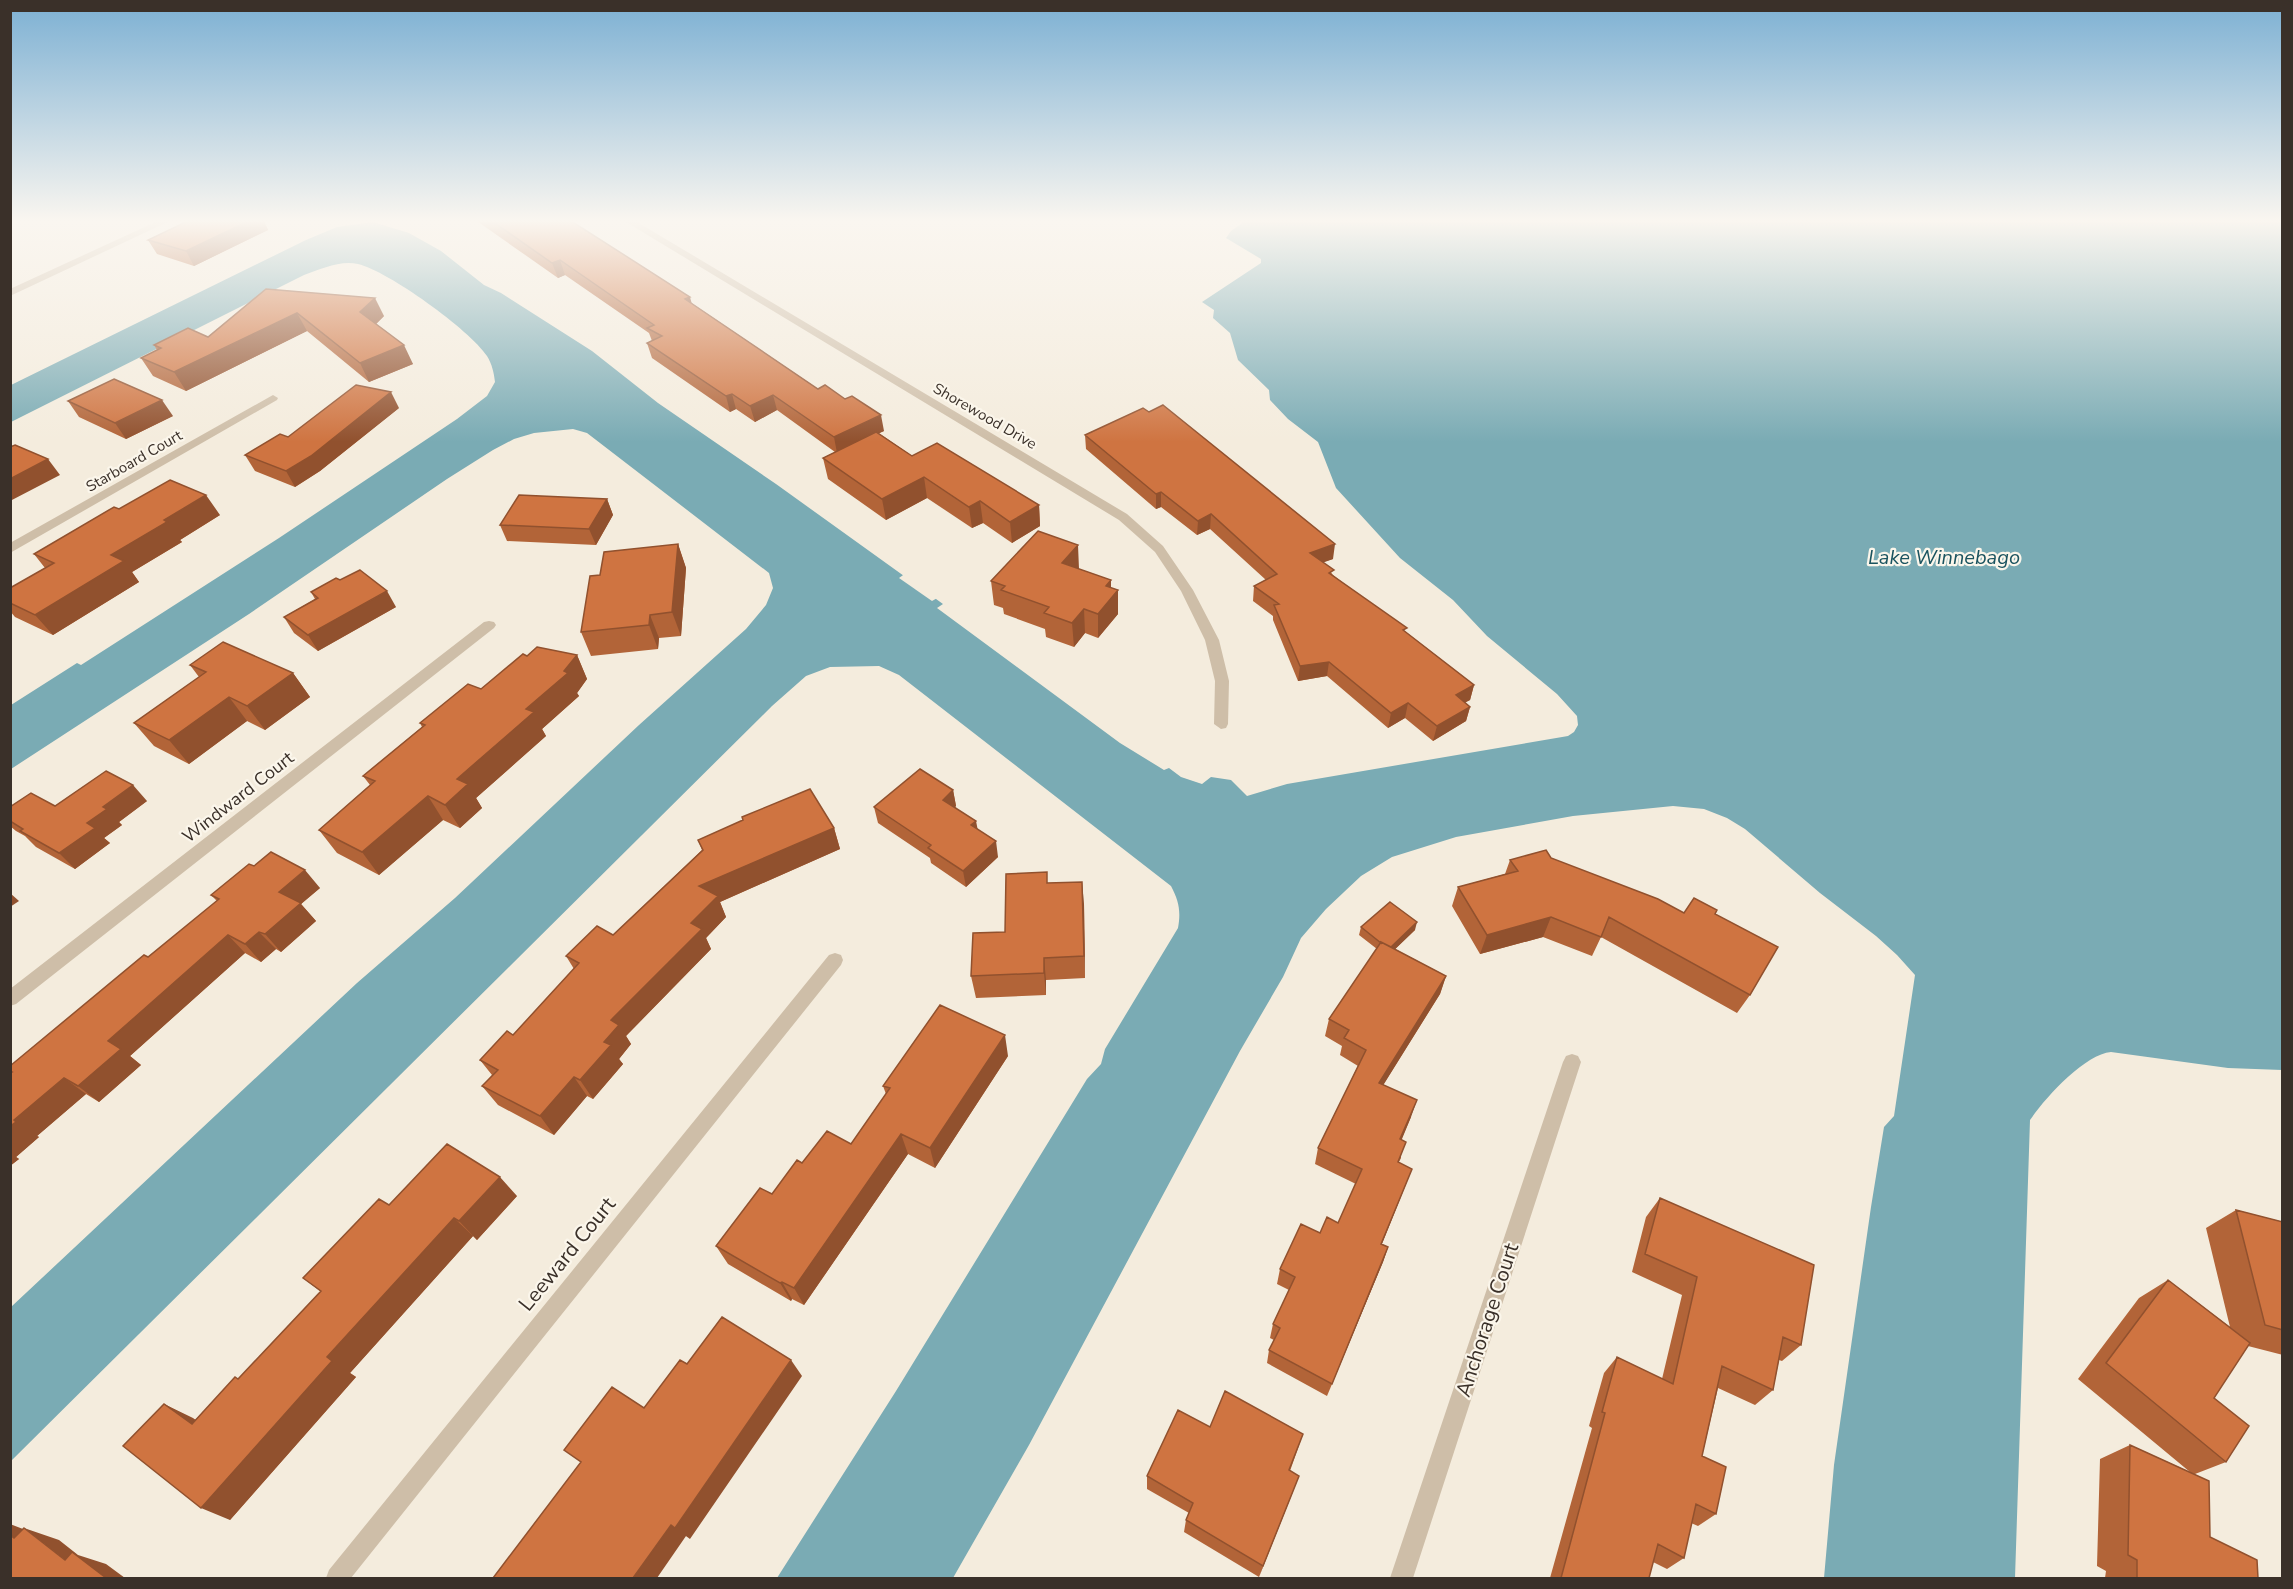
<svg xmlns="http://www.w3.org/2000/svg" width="2293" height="1589" font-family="'Nunito Sans',sans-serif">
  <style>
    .water { fill: #7aabb4 }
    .pier { fill: #f4ecdd }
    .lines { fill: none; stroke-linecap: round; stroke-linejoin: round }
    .minor { fill: #cebea8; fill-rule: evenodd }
    .wall { fill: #b26438 }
    .shaded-wall { fill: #91512e }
    .building { fill: #cf7441; stroke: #91512e; stroke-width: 1.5 }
    .labels { text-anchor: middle; stroke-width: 4.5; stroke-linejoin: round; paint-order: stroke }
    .far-street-label { font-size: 15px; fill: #3a3029; stroke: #fbf6eb }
    .street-label { font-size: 18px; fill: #3a3029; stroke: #fbf6eb }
    .water-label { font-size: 20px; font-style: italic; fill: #1a535f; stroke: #fbf6eb }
    .near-street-label { font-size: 21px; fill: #3a3029; stroke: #fbf6eb }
  </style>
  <rect width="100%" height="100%" fill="#f4ecdd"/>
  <path class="water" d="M 1248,219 L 2282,219 L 2282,1070 L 2228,1068 L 2111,1052 C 2085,1054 2045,1098 2030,1120 L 2015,1578 L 1824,1578 L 1834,1465 L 1871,1207 L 1884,1127 L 1894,1116 L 1915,975 L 1897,955 L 1876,936 L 1820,893 L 1745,829 L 1727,818 L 1704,809 L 1673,806 L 1573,816 L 1456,837 L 1392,857 L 1361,876 L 1326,909 L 1301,938 L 1283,977 L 1240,1051 L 1029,1445 L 953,1578 L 777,1578 L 896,1391 L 1087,1079 L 1101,1064 L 1105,1049 L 1178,928 C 1181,912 1179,901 1171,886 L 899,675 L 879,666 L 830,667 L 806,676 L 772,706 L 11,1461 L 11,1307 L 357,983 L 455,898 L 639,725 L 746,629 L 766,605 L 773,588 L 769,573 L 587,433 L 573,429 L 534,433 L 514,439 L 493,450 L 447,479 L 249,614 L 11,769 L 11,705 L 77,663 L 81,665 L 279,538 L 457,419 L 487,396 L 495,382 C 494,373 492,364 487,356 C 470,330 388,271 358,264 C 340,260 321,269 304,275 L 11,422 L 11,385 L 306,240 L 337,227 L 373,222 L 409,233 L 441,251 L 484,285 L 501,293 L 592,351 L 658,403 L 776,484 L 943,604 L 937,608 L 1120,743 L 1164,770 L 1169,768 L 1181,777 L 1202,784 L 1211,777 L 1231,780 L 1247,796 L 1287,784 L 1568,736 L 1574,732 L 1578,725 L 1577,716 L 1557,694 L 1487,636 L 1453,600 L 1400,558 L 1336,488 L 1318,442 L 1288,419 L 1270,400 L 1269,390 L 1238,360 L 1230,333 L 1213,318 L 1214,310 L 1202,302 L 1261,263 L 1261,259 L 1226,238 L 1231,231 Z"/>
  <path class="pier" d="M 906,573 L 939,597 L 932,601 L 899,578 Z"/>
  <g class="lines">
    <path class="minor" d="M 162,219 L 174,219 L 10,296 L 10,289 Z
      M 621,219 L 632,219 L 1127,514 L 1163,546 L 1193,590 L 1219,640 L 1229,681 L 1228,724 L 1226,728 L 1221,729 L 1214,724 L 1215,681 L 1205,640 L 1181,591 L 1155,552 L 1119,520 Z
      M 273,395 L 278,398 L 277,400 L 10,553 L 10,543 Z
      M 489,621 L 494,622 L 496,625 L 494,628 L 16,1004 L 10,1006 L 10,989 L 484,622 Z
      M 835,953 L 841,955 L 843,960 L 841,965 L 351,1578 L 326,1578 L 329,1570 L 829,955 Z
      M 1572,1054 L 1578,1056 L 1581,1062 L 1413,1578 L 1390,1578 L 1563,1062 L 1566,1056 Z"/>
  </g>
  <path class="wall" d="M 192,219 L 263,219 L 268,230 L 194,266 L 157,254 L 148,240 Z
    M 474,219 L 568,219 L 818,389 L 884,431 L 879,433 L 912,456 L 1039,505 L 1040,526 L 1012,543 L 983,523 L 972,528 L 927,498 L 886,520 L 828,479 L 823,458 L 835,452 L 777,410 L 755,422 L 736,409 L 730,412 L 652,358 L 647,343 L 652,341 L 649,333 L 565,275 L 558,278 Z
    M 266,289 L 384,316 L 376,324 L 413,364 L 369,382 L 307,331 L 186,391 L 153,376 L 141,358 L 157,350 L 154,345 L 208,337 Z
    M 68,401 L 173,416 L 126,439 L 79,417 Z
    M 399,408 L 320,471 L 295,487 L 255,471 L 245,455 L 288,437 Z
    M 1085,435 L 1333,559 L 1323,562 L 1333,575 L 1474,685 L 1470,700 L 1465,702 L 1470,707 L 1466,721 L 1433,741 L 1405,718 L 1388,728 L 1327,676 L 1298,681 L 1273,620 L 1273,616 L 1253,601 L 1254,586 L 1266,580 L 1210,529 L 1197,535 L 1161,507 L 1156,509 L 1086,449 Z
    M 607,499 L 613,515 L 596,545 L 507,541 L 500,525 Z
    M 119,509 L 220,515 L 180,540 L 182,542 L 132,572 L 139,582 L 53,635 L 15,617 L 10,611 L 10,588 L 45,568 L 34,554 Z
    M 678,544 L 686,568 L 681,636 L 659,638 L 658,649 L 591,656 L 581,632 L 600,575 Z
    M 1079,569 L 1111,580 L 1111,588 L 1118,590 L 1118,614 L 1098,638 L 1085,633 L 1074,647 L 1046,637 L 1045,629 L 1004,614 L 1003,608 L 994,605 L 991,581 Z
    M 311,592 L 396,607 L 318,651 L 294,633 L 284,617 L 315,599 Z
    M 577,655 L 587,679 L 577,693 L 579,696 L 542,729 L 546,736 L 476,798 L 482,808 L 460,828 L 443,820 L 379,875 L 337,853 L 319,830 L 370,785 L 363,776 L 422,727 L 420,723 L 481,689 L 527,656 Z
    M 190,665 L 293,673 L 310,697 L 265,730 L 247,721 L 189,764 L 154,746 L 134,723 L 199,677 Z
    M 953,790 L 956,806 L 955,807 L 977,830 L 998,857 L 966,887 L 931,863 L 930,858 L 878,823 L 874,807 Z
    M 147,801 L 119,822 L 122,825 L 104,838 L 110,843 L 75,869 L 36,847 L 25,836 L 16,831 L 10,826 L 10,807 Z
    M 834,828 L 840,849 L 720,902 L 726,917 L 706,938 L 711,949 L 626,1036 L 631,1044 L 619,1059 L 623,1064 L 593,1099 L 587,1096 L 554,1135 L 498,1105 L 482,1086 L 492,1075 L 480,1060 L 513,1035 L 574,969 L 566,956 L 613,935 L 702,850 L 698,840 Z
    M 1551,858 L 1684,913 L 1715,914 L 1750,995 L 1737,1013 L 1601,937 L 1592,956 L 1543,937 L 1480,954 L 1452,906 L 1458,887 L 1505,874 L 1510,860 Z
    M 254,866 L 320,888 L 301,904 L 316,921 L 281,952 L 276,949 L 261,962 L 245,953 L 130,1056 L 141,1065 L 99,1102 L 86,1094 L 37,1136 L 39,1137 L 16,1157 L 19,1159 L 10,1166 L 10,1073 L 217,901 L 211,895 Z
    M 1048,883 L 1084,904 L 1085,978 L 1046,980 L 1046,995 L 976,998 L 971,976 L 1005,932 Z
    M 1361,927 L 1415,930 L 1395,949 L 1446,976 L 1440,994 L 1383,1085 L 1411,1117 L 1401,1140 L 1401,1158 L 1399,1162 L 1406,1184 L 1382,1244 L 1388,1247 L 1383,1262 L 1327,1396 L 1267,1363 L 1269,1350 L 1274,1340 L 1270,1338 L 1273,1324 L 1289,1290 L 1277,1284 L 1280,1269 L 1320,1233 L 1338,1223 L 1356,1184 L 1315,1164 L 1318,1148 L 1358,1066 L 1340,1055 L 1342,1046 L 1325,1036 L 1329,1019 L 1377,949 L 1359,935 Z
    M 1008,1056 L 935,1168 L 908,1154 L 804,1305 L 792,1299 L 791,1301 L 728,1264 L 716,1246 L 772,1194 L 802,1163 L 851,1144 L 886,1094 L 883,1086 Z
    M 517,1196 L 477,1240 L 473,1236 L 350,1373 L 356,1377 L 230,1520 L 164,1404 L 195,1420 L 238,1379 L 321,1292 L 303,1278 L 389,1205 Z
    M 1660,1198 L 1801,1345 L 1782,1361 L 1779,1360 L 1773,1390 L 1755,1405 L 1718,1388 L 1702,1456 L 1716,1514 L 1698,1526 L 1691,1523 L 1684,1558 L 1667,1569 L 1653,1562 L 1649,1578 L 1550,1578 L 1592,1428 L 1589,1426 L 1604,1373 L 1617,1357 L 1662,1379 L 1682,1295 L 1632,1272 L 1646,1217 Z
    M 2236,1210 L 2283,1222 L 2283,1355 L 2248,1346 L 2214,1398 L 2226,1462 L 2195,1474 L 2210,1537 L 2258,1578 L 2105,1578 L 2106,1571 L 2097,1566 L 2100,1459 L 2130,1445 L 2190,1472 L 2078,1379 L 2139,1298 L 2168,1280 L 2230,1327 L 2206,1228 Z
    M 1303,1434 L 1290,1471 L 1294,1489 L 1259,1577 L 1184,1532 L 1186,1520 L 1189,1513 L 1147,1489 L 1147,1476 Z"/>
  <path class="shaded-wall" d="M 253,219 L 263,219 L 268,230 L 194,266 L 186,251 Z
    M 560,260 L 565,275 L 558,278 L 552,263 Z
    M 690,297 L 694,312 L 685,299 Z
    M 375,298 L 384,316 L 369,331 L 360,312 Z
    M 297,313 L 307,331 L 186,391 L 174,372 Z
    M 404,345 L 413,364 L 369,382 L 360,363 Z
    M 391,392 L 399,408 L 320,471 L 295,487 L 286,471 Z
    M 732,394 L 736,409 L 730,412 L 726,396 Z
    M 773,395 L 777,410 L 755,422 L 750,406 Z
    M 162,400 L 173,416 L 126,439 L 115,423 Z
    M 881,415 L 884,431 L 837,453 L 834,437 Z
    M 48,459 L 60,475 L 10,501 L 10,479 Z
    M 924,477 L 927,498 L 886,520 L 882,499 Z
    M 1161,492 L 1161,507 L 1156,509 L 1156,494 Z
    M 206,495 L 220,515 L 180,540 L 182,542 L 132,572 L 139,582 L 53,635 L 35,615 L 111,555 L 164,520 Z
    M 607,499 L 613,515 L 596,545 L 589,529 Z
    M 980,501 L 983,523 L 972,528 L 969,507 Z
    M 1039,505 L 1040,526 L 1012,543 L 1010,522 Z
    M 1211,514 L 1210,529 L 1197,535 L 1198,521 Z
    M 678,544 L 686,568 L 681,636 L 672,612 Z
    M 1335,544 L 1333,559 L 1308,568 L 1310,553 Z
    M 1078,545 L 1079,569 L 1062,563 Z
    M 1111,580 L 1111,598 L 1118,590 L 1118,614 L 1098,638 L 1098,614 L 1106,586 Z
    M 387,591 L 396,607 L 318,651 L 308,635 Z
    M 1084,609 L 1085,633 L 1074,647 L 1072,623 Z
    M 650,615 L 659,638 L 658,649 L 649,625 Z
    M 577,655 L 587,679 L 577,693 L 579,696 L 542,729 L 546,736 L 476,798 L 482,808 L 460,828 L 445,805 L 457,779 L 564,671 Z
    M 1329,662 L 1327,676 L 1298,681 L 1300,666 Z
    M 293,673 L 310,697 L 265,730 L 247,706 Z
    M 1474,685 L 1470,700 L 1452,710 L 1456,695 Z
    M 229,697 L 247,721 L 189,764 L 169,740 Z
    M 1408,703 L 1405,718 L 1388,728 L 1391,713 Z
    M 1470,707 L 1466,721 L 1433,741 L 1437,726 Z
    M 133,785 L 147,801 L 119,822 L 122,825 L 104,838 L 110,843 L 75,869 L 59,853 L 103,807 Z
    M 953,790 L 956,806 L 946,816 L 943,800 Z
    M 428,796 L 443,820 L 379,875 L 362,852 Z
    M 976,821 L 979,836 L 971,825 Z
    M 834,828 L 840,849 L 720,902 L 726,917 L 706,938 L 711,949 L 626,1036 L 631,1044 L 619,1059 L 623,1064 L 593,1099 L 580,1080 L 604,1042 L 611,1020 L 699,886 Z
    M 996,841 L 998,857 L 966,887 L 963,871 Z
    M 305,870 L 320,888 L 301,904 L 316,921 L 281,952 L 265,934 L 279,892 Z
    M 1082,882 L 1084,904 L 1085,978 L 1084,956 Z
    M 10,893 L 19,901 L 10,907 Z
    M 1551,917 L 1543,937 L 1480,954 L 1487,935 Z
    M 1417,922 L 1415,930 L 1387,957 L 1388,949 Z
    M 259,932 L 276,949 L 261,962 L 245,944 Z
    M 228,935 L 245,953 L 130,1056 L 141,1065 L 99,1102 L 78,1086 L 108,1041 Z
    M 1044,958 L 1046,980 L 1046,995 L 1044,973 Z
    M 1446,976 L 1440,994 L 1374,1100 L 1379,1083 Z
    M 1005,1035 L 1008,1056 L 935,1168 L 930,1148 Z
    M 574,1077 L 587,1096 L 554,1135 L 540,1116 Z
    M 64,1078 L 86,1094 L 37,1136 L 39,1137 L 16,1157 L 10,1153 L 10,1126 L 14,1120 Z
    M 1417,1100 L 1411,1117 L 1395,1156 L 1400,1139 Z
    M 901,1134 L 908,1154 L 804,1305 L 794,1288 Z
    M 10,1153 L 19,1159 L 10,1166 Z
    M 1412,1169 L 1406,1184 L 1376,1258 L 1381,1244 Z
    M 500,1177 L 517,1196 L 477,1240 L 459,1221 Z
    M 454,1218 L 473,1236 L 350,1373 L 356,1377 L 230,1520 L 201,1508 L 327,1357 Z
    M 1388,1247 L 1383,1262 L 1327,1396 L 1332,1384 Z
    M 782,1282 L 792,1299 L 791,1301 L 780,1283 Z
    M 791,1360 L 802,1376 L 690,1539 L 675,1528 Z
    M 164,1404 L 193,1418 L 220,1438 L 192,1424 Z
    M 1299,1476 L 1294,1489 L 1259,1577 L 1263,1566 Z
    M 10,1524 L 23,1529 L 14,1538 L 10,1535 Z
    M 671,1525 L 686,1536 L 657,1578 L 633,1578 Z
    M 24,1528 L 59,1540 L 78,1555 L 106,1564 L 125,1578 L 106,1578 L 65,1560 Z"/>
  <path class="building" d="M 192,219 L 253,219 L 186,251 L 148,240 Z
    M 489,219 L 568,219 L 690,297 L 685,299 L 818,389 L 825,385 L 845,399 L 852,396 L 881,415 L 834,437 L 773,395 L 750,406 L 732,394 L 726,396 L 647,343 L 662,336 L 647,328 L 654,325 L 560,260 L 552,263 Z
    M 266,289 L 375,298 L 360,312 L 404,345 L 360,363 L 297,313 L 174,372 L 141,358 L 161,348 L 154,345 L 188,328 L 208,337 Z
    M 114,379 L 162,400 L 115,423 L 68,401 Z
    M 356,385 L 391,392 L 311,456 L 286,471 L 245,455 L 280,434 L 288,437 Z
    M 1163,405 L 1335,544 L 1310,553 L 1334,570 L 1329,573 L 1407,628 L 1403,630 L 1474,685 L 1456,695 L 1470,707 L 1437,726 L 1408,703 L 1391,713 L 1329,662 L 1300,666 L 1274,605 L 1279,604 L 1254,586 L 1277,574 L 1211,514 L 1198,521 L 1161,492 L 1156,494 L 1085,435 L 1143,408 L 1149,412 Z
    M 876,432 L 912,456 L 937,443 L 1039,505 L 1010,522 L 980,501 L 969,507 L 924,477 L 882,499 L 823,458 Z
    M 15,445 L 48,459 L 10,479 L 10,447 Z
    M 170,480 L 206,495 L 164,520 L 167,522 L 111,555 L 124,561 L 35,615 L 10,603 L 10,588 L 54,563 L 34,554 L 114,507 L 119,509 Z
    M 519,495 L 607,499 L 589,529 L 500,525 Z
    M 1038,531 L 1078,545 L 1062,563 L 1111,580 L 1106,586 L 1118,590 L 1098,614 L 1084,609 L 1072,623 L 1044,613 L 1049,607 L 1001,590 L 1005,586 L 991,581 Z
    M 678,544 L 672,612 L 650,615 L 649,625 L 581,632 L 590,576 L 600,575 L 604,552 Z
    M 360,570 L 387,591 L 308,635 L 284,617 L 318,598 L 311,592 L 336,578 L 340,580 Z
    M 223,642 L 293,673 L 247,706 L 229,697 L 169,740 L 134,723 L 206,672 L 190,665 Z
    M 537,647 L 577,655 L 564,671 L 568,673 L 526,709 L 534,712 L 457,779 L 468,784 L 445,805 L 428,796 L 362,852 L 319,830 L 375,781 L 363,776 L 425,725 L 420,723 L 468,684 L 481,689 L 523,654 L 527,656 Z
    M 920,769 L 953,790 L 943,800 L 976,821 L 971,825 L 996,841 L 963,871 L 928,848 L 931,845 L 874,807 Z
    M 106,771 L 133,785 L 103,807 L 107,809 L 87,823 L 95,828 L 59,853 L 20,831 L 23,829 L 10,821 L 10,807 L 31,793 L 55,806 Z
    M 810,789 L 834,828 L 699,886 L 718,896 L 691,923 L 702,929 L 611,1020 L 619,1025 L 604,1042 L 611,1045 L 580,1080 L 574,1077 L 540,1116 L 482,1086 L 498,1070 L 480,1060 L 507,1031 L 513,1035 L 579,963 L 566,956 L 597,926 L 613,935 L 703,850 L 698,840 L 743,820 L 742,817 Z
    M 1546,850 L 1551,858 L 1658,899 L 1684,913 L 1694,898 L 1717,910 L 1715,914 L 1778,947 L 1750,995 L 1609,917 L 1601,937 L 1551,917 L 1487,935 L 1458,887 L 1518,871 L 1510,860 Z
    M 271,852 L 305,870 L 279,892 L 301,903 L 265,934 L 259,932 L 245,944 L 228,935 L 108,1041 L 121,1049 L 78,1086 L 64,1078 L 14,1120 L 16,1122 L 10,1126 L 10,1073 L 12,1072 L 10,1071 L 10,1066 L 144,955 L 148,957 L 219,899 L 211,895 L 249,864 L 254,866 Z
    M 1047,872 L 1047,883 L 1082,882 L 1084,956 L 1044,958 L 1044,973 L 971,976 L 973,933 L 1005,932 L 1006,874 Z
    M 1390,902 L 1417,922 L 1391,947 L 1381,942 L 1381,943 L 1361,927 Z
    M 1381,942 L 1446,976 L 1379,1083 L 1417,1100 L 1400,1139 L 1406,1142 L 1398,1162 L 1412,1169 L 1381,1244 L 1388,1247 L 1332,1384 L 1269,1350 L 1280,1328 L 1273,1324 L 1295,1277 L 1280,1269 L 1301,1224 L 1320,1233 L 1327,1217 L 1338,1223 L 1362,1169 L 1318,1148 L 1366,1050 L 1344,1038 L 1349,1030 L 1329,1019 Z
    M 940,1005 L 1005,1035 L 930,1148 L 901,1134 L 794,1288 L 782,1282 L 780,1283 L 716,1246 L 760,1188 L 772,1194 L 797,1160 L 802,1163 L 827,1131 L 851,1144 L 890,1088 L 883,1086 Z
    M 447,1144 L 500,1177 L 459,1221 L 454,1218 L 327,1357 L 332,1361 L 201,1508 L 123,1446 L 164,1404 L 192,1424 L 235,1377 L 238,1379 L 321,1291 L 303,1278 L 379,1199 L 389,1205 Z
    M 1660,1198 L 1814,1265 L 1801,1345 L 1783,1337 L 1773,1390 L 1722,1366 L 1702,1456 L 1726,1467 L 1716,1514 L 1696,1504 L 1684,1558 L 1658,1544 L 1649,1578 L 1561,1578 L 1605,1413 L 1602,1412 L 1617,1357 L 1673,1384 L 1697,1277 L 1645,1254 Z
    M 2236,1210 L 2283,1222 L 2283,1330 L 2265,1325 Z
    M 2168,1280 L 2250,1343 L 2214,1398 L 2249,1426 L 2226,1462 L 2106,1363 Z
    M 722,1317 L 791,1360 L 675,1528 L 671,1525 L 633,1578 L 493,1578 L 581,1462 L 564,1450 L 612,1387 L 644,1408 L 680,1360 L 687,1364 Z
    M 1225,1391 L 1303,1434 L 1289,1470 L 1299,1476 L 1263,1566 L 1186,1520 L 1193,1503 L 1147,1476 L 1178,1410 L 1210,1427 Z
    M 2130,1445 L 2209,1481 L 2210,1537 L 2257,1560 L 2258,1578 L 2137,1578 L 2137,1560 L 2128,1555 Z
    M 24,1528 L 65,1560 L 72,1552 L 106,1578 L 10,1578 L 10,1535 L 14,1538 Z"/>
  <linearGradient id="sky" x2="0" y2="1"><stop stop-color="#7cb0d3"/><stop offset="0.5" stop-color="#faf6f0"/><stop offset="1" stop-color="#faf6f0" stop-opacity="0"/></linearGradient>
  <rect width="2293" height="442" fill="url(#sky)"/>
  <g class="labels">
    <g class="far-street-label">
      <text transform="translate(985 416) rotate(30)" y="5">Shorewood Drive</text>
      <text transform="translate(134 461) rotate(-30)" y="5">Starboard Court</text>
    </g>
    <g class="street-label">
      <text transform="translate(238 797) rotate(-38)" y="6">Windward Court</text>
    </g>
    <g class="water-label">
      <text x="1944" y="564">Lake Winnebago</text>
    </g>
    <g class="near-street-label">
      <text transform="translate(567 1254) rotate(-51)" y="7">Leeward Court</text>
      <text transform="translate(1487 1320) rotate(-72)" y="7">Anchorage Court</text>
    </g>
  </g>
  <rect width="2293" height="1589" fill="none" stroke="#3a3029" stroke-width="24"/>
</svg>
